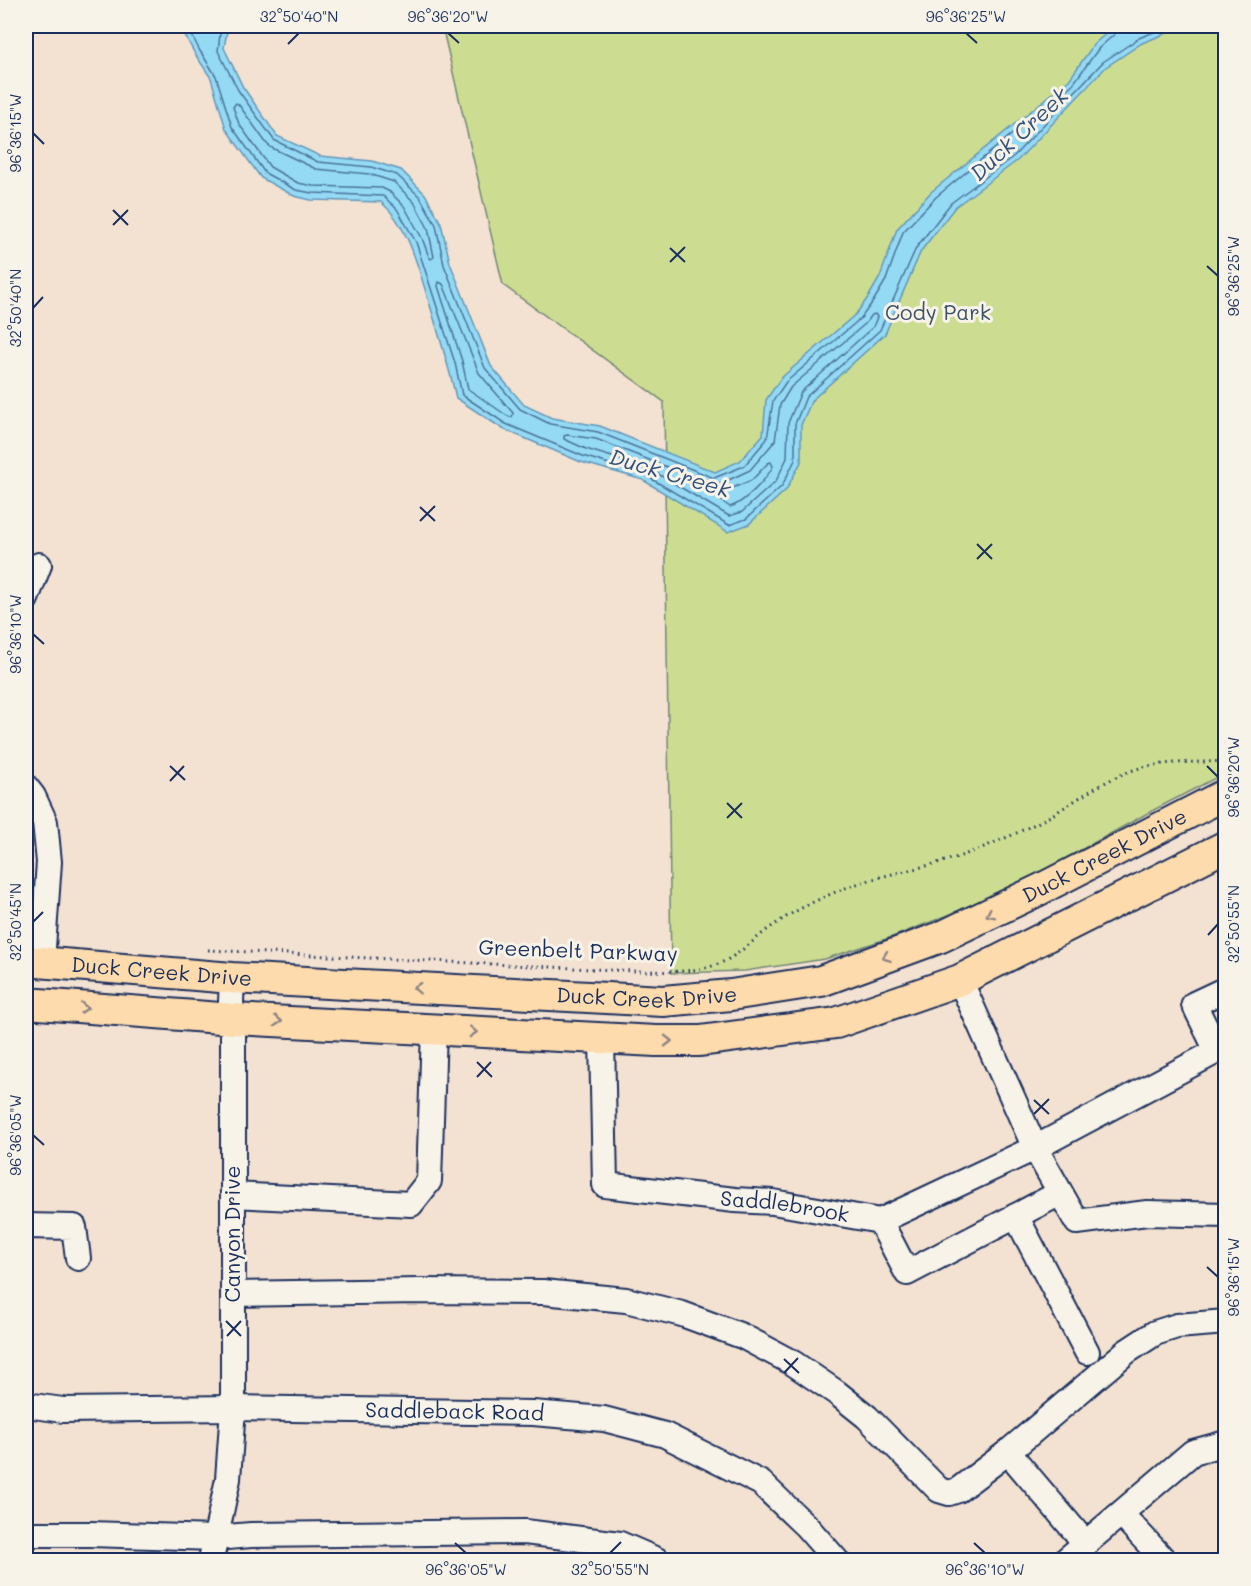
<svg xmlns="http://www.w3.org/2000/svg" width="1251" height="1586" font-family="Mali,sans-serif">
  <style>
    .green { fill: #ccdd91; stroke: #748678; stroke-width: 1.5 }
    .water { fill: #94daf5; stroke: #6496b9; stroke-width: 1.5 }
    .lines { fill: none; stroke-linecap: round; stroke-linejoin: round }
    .shore { stroke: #4b739a; stroke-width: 1.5 }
    .minor-casing { stroke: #1b2f5e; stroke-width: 28 }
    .major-casing { stroke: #1b2f5e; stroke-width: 34 }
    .path { stroke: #1b2f5e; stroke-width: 3; stroke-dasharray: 1.5 4.5; stroke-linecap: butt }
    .minor { stroke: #f7f3e8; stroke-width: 24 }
    .major { stroke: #fedbac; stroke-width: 30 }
    .oneway { stroke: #8c8585 }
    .ticks { fill: none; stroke: #1b2f5e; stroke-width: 2 }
    .labels { text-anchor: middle; stroke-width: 6; stroke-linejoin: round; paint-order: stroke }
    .park-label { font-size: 21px; fill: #3e5268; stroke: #f7f3e8 }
    .street-label { font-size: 21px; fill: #1b2f5e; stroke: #f7f3e8 }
    .water-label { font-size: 22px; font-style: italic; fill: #33517c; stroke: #f7f3e8 }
    .neatline { fill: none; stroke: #1b2f5e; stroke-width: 2 }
    .ticks-label { font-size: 15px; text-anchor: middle; fill: #1b2f5e }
  </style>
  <rect width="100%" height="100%" fill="#f3e2d1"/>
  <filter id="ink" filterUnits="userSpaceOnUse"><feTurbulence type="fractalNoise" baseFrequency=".0167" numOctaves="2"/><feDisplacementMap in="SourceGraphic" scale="12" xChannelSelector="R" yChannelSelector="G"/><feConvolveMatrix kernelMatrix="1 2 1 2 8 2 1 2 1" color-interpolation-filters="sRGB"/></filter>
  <g filter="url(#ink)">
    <path class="green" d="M 442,26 L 1225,26 L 1225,773 L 1146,814 L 1030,878 L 951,914 L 892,937 L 825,959 L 745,971 L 671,973 L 664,402 L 503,285 Z"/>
    <path class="water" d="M 180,26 L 228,26 L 224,48 L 243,87 L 277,136 L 320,156 L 372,161 L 401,170 L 425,194 L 441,223 L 450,263 L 491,366 L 524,405 L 552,418 L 600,426 L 715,472 L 740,461 L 763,435 L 766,400 L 781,378 L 856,314 L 869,296 L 880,277 L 897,229 L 931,192 L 1069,80 L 1094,44 L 1115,26 L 1185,26 L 1142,43 L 1106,67 L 1018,160 L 955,207 L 921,251 L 885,334 L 812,400 L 801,425 L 801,462 L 786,490 L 749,524 L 728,532 L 643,480 L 581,462 L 503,429 L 456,398 C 449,366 439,336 430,305 C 418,269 410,227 381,202 L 311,200 L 294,196 L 261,178 L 226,129 L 211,78 L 195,54 Z"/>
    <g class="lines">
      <path class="shore" d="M 187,26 L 200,51 L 216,76 L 232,127 L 265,173 L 296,190 L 312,193 L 383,196 L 397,209 L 416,242 L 455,363 L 462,395 L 506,424 L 583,456 L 645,475 L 729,525 L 746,519 L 782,486 L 795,460 L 795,424 L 806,397 L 880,330 L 916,248 L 951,203 L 1014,156 L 1103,62 L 1139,38 L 1169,26
        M 221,26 L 218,51 L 238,90 L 274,140 L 318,162 L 371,167 L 397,175 L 420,197 L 436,225 L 444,265 L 485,368 L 520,409 L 550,424 L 598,432 L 714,478 L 744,466 L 767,439 L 773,401 L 786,382 L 861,318 L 874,300 L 886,280 L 903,232 L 936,197 L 1073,84 L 1099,48 L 1117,32 L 1119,26
        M 236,103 L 239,105 L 267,144 L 272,148 L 316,169 L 369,174 L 394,182 L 414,202 L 428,228 L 434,257 L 431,259 L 429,257 L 422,238 L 404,206 L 390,192 L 382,188 L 313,186 L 298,183 L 270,167 L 239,124 L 233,107 Z
        M 439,282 L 443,284 L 479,373 L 513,413 L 512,417 L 509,417 L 468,389 L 462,361 L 438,286 Z
        M 875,314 L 877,317 L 873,327 L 801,392 L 788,423 L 787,458 L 776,481 L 742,512 L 729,516 L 648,468 L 586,449 L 564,439 L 564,436 L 567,435 L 596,439 L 710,484 L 720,484 L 750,470 L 775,441 L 780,405 L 791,387 L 865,324 L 872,315 Z
        M 771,462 L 773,466 C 767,479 744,503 730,507 L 717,498 L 718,494 L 752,480 L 768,463 Z"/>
      <g class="minor-casing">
        <g id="minor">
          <path d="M 26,599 L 39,565"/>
          <path d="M 26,787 L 33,796 L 45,822 L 49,862 L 42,962"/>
          <path d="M 960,980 L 1035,1148 L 1077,1222 L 1147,1213 L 1226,1215"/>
          <path id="s1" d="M 602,1038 L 605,1185 L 735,1200 L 773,1202 L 880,1221 L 907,1273 L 1060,1193"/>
          <path d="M 233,1195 L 411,1204 L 429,1181 L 434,1029"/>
          <path d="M 1016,1216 L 1087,1352"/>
          <path d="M 880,1221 L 1035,1148 L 1217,1051 L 1194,1004 L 1226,989"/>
          <path d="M 26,1226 L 74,1227 L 78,1258"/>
          <path d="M 233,1294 L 419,1291 L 543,1292 L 626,1300 L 682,1314 L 742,1336 L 793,1363 L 837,1393 L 867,1417 L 939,1490 L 949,1493 L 958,1490 L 1008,1452 L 1126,1352 L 1155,1333 L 1177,1326 L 1226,1322"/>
          <path id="s2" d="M 26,1405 L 63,1410 L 233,1408 L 533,1413 L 604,1419 L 665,1435 L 761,1483 L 806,1526 L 836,1560"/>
          <path d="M 1008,1452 L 1086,1544"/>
          <path d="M 1121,1514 L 1164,1560"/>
          <path d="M 26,1534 L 90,1534 L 215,1538 L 251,1535 L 525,1532 L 620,1544 L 657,1560"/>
          <path d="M 211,1560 L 228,1479 L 233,1408 L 233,1019 L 231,1002 L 232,978"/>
          <path d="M 1066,1560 L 1193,1452 L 1226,1443"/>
        </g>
      </g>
      <g class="major-casing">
        <g id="major">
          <path id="s3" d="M 26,961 L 232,978 L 663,1001 L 731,995 L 821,981 L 941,937 L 1039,890 L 1226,794"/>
          <path d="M 26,1003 L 233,1019 L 656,1041 L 700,1041 L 836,1023 L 960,980 L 1226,846"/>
        </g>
      </g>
      <path class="path" d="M 208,950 L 633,971 C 659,971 693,974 718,964 C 739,956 756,937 774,925 C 794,911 816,900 838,891 C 881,873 927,869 969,853 C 997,842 1025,830 1052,815 C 1080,798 1108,777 1140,768 C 1167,761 1197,763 1226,761"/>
      <use href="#minor" class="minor"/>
      <use href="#major" class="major"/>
    </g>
    <defs><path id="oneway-chevron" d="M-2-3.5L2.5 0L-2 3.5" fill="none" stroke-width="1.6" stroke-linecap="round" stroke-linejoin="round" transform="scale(1.5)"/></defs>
    <g class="oneway">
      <use href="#oneway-chevron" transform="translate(990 914) rotate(154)"/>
      <use href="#oneway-chevron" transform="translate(886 957) rotate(160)"/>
      <use href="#oneway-chevron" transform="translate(417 988) rotate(-177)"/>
      <use href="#oneway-chevron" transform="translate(84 1008) rotate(4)"/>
      <use href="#oneway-chevron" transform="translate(278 1021) rotate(3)"/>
      <use href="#oneway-chevron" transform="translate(473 1032) rotate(3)"/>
      <use href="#oneway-chevron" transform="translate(668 1041)"/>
    </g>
  </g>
  <path class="ticks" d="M 448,33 L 459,43M 966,33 L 977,43M 288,44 L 299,33M 33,133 L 44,144M 113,210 L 128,225M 113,225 L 128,210M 670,248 L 685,262M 670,262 L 685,247M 1207,266 L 1218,276M 33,308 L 43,297M 420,507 L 435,521M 420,521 L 435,506M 977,544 L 992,559M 977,559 L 992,544M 33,634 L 44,644M 170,766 L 185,780M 1207,766 L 1218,777M 170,781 L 184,766M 727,803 L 742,818M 727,818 L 742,803M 33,922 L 43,912M 1208,935 L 1218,924M 477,1062 L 492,1077M 477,1077 L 491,1062M 1034,1100 L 1049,1114M 1034,1114 L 1049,1099M 33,1135 L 44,1145M 1207,1267 L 1218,1277M 226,1321 L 241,1336M 227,1336 L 241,1321M 784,1359 L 799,1373M 784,1373 L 798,1358M 455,1543 L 466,1553M 974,1543 L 985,1553M 610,1553 L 621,1542"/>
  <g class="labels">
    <g class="park-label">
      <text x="938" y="320">Cody Park</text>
    </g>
    <g class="street-label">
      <text dy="7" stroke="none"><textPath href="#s3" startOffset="1108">Duck Creek Drive</textPath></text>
      <text transform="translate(578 951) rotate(2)" y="7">Greenbelt Parkway</text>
      <text dy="7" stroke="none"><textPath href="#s3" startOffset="136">Duck Creek Drive</textPath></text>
      <text dy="7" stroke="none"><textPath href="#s3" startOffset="622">Duck Creek Drive</textPath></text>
      <text dy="7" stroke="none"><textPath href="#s1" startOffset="328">Saddlebrook</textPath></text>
      <text transform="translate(233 1234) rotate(-90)" y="7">Canyon Drive</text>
      <text dy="7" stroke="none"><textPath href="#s2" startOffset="429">Saddleback Road</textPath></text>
    </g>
    <g class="water-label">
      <text transform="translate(1019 134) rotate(-43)" y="8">Duck Creek</text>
      <text transform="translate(670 473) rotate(16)" y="8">Duck Creek</text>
    </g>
  </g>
  <rect width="1251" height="1586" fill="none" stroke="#f7f3e8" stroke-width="66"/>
  <rect x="33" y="33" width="1185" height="1520" class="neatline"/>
  <g class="ticks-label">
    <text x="299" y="22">32°50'40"N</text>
    <text x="448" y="22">96°36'20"W</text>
    <text x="966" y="22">96°36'25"W</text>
    <text transform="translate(16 133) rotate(-90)" y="5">96°36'15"W</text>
    <text transform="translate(1234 276) rotate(-90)" y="5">96°36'25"W</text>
    <text transform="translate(16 308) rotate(-90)" y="5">32°50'40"N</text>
    <text transform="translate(16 634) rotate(-90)" y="5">96°36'10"W</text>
    <text transform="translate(1234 777) rotate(-90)" y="5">96°36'20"W</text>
    <text transform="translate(16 922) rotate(-90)" y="5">32°50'45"N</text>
    <text transform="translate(1234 924) rotate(-90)" y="5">32°50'55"N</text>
    <text transform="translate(16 1135) rotate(-90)" y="5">96°36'05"W</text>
    <text transform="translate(1234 1277) rotate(-90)" y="5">96°36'15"W</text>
    <text x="466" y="1575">96°36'05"W</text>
    <text x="610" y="1575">32°50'55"N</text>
    <text x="985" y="1575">96°36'10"W</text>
  </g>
</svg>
